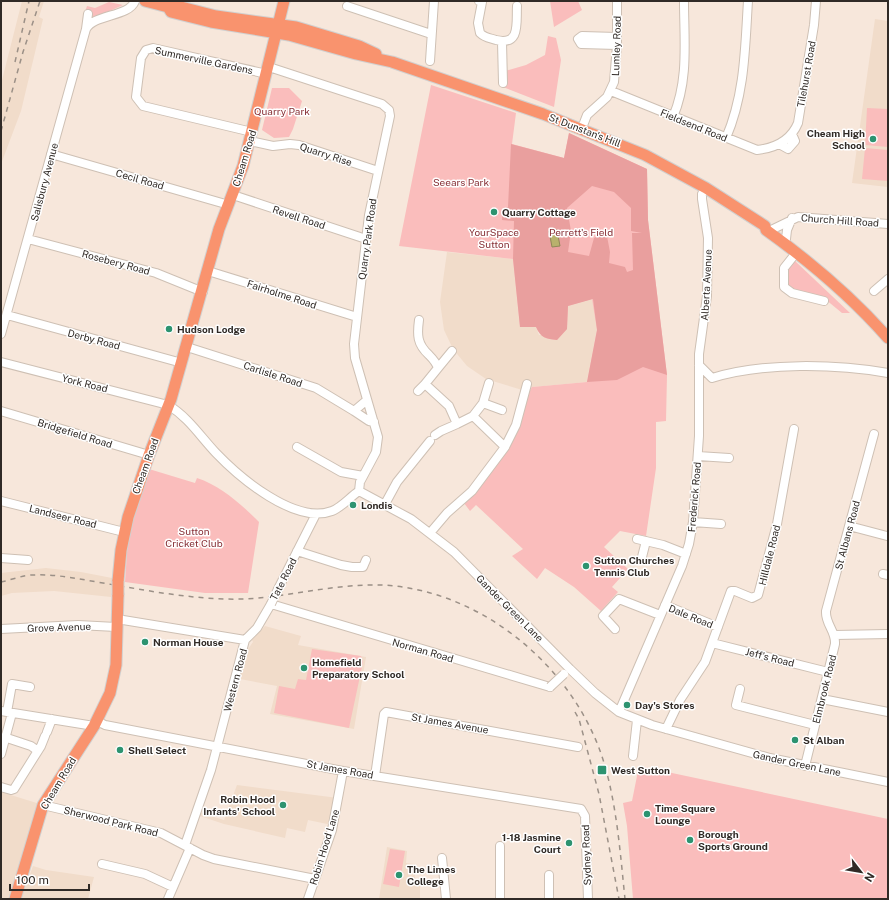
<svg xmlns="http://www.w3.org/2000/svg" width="889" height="900" font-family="'Public Sans',sans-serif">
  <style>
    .built { fill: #f1dcca }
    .green { fill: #fabdbc }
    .forest { fill: #e99f9e; fill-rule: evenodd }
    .water { fill: #b8b16d; stroke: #8f8858 }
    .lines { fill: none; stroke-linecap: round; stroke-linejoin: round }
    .minor-casing { stroke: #cec0b4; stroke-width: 10 }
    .highway-casing { stroke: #d1d0cf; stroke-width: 13 }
    .minor { stroke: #fff; stroke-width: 8 }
    .highway { stroke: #f9936e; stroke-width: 11 }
    .rail { stroke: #9b9087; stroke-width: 1.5; stroke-dasharray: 5 5; stroke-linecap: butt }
    .minor-bridge-casing { stroke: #cec0b4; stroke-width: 10; stroke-linecap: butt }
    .highway-bridge-casing { stroke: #d1d0cf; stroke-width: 13; stroke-linecap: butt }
    .minor-bridge { stroke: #fff; stroke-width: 8 }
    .highway-bridge { stroke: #f9936e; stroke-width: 11 }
    .poi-dot { fill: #2d9370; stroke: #fff; stroke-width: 1.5 }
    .labels { text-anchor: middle; stroke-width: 3; stroke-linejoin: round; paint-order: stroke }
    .street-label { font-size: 10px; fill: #302a26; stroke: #fff }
    .park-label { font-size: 10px; fill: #873036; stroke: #fff }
    .poi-label { font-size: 10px; font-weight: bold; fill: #302a26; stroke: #fff; text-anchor: start }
  </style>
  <rect width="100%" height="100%" fill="#f7e7db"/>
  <path class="built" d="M 22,1 L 44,1 L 39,17 L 43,19 L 21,111 L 1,164 L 1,84 Z
    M 875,19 L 888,21 L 888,187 L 852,183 Z
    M 447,252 L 513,259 L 520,327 L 536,327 L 539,335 L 567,329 L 568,306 L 593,299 L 597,330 L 587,382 L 532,387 L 529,392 L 486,379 L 467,366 L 453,349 L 444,330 L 440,302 Z
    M 46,568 L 81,572 L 112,578 L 111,597 L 54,591 L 12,593 L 1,596 L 1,573 Z
    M 265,626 L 301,636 L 298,645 L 366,657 L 354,729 L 270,714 L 277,686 L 240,679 L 248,649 L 253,642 L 252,640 Z
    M 237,785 L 338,798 L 332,825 L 308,820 L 305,832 L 287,828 L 285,838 L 224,824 L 200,816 L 201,813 L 224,820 Z
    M 1,792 L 40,804 L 9,899 L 1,899 Z
    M 387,847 L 407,851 L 406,863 L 415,864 L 415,885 L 420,885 L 420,899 L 379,899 Z
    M 33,866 L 46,870 L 94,877 L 88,899 L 21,899 Z"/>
  <path class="green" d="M 550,1 L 578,1 L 582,10 L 554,27 Z
    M 109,2 L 123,5 L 92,19 L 85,12 L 87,6 L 95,8 Z
    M 548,36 L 556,38 L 561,60 L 554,107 L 503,87 L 505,71 L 526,65 L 545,55 Z
    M 431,85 L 516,113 L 512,144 L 564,158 L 569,133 L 647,169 L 648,220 L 667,375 L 666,421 L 656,422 L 656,468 L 646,536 L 620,531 L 604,547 L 628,569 L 612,587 L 618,592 L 601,611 L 574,587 L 545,568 L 537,579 L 512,556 L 523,549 L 476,505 L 470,511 L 464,503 L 480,488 L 518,430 L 529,392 L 532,387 L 587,382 L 597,330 L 592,299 L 568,306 L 567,329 L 557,340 C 546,339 541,338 536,327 L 520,327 L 513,259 L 399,246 Z
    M 272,88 L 289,88 L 302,101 L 293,129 L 289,137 L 274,138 L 262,130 Z
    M 867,108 L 888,109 L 888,147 L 865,145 Z
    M 865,148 L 888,150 L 888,181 L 862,179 Z
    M 795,261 L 850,313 L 842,313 L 825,299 L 787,287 L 786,269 Z
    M 149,469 L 195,483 L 197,478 C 221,486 241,504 259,522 L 248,593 L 205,593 L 125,582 L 128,538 L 139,494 Z
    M 312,649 L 361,656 L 363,662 L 349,728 L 274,713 L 279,686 L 295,689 L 298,679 L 306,680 Z
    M 639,766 L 888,819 L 888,899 L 633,899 L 627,826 L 623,803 L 632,801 Z
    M 390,849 L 405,851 L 399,887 L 383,884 Z"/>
  <path class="forest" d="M 569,133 L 647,169 L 648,220 L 667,375 L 643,367 L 617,380 L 587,382 L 597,330 L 593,299 L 568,306 L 567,329 L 557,340 C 546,339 541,338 536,327 L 520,327 L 513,259 L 514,221 L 502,220 L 503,208 L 508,207 L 511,144 L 564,158 ZM 592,186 L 614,192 L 631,208 L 631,231 L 642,233 L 632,233 L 633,270 L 627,272 L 625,267 L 609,263 L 610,252 L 606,231 L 594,238 L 589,256 L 568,252 L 571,231 L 567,208 Z"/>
  <path class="water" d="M 557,230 L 560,246 L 552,247 L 549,231 Z"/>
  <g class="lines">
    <g class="minor-casing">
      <path id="minor" d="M 479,1 L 482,2 L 478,23 L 480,33 C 485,38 490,38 496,40 C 521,46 516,23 517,6
        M 347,6 L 431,34
        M 86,29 L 88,14
        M 617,37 L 582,36 L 578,39 L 581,44 L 617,45
        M 502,42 L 503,83
        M 430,61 L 434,1
        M 269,67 L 382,104 L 389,110 L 390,116 L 369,215 L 354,344 L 355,358 L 378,437 L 376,452 L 360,482 L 359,491
        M 611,91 L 757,150 C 775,148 791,140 798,123 L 814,25 L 816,1
        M 673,117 C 689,80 684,40 684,1
        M 582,128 L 587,115 L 607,97 L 614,82 L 617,45 L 617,1
        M 252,132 L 143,106 L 136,97 L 141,58 L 146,50 L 153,48 L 267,74
        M 726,138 C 745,94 745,48 748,1
        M 250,141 L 273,146 L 290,144 L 299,145 L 378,171
        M 779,144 L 788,149 L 795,141 L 792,134
        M 51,154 L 229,205
        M 233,195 L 366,239
        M 769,231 L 798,217 L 888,224
        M 28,239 L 156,273 L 203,292
        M 786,239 L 787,230 L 792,218
        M 796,253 L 784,268 L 784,287 L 792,293 L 824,301
        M 208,271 L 357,317
        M 874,291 L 888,279
        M 7,315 L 182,363
        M 419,320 C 417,335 417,344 429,355 C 433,359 436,362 438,368 L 425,384 L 449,406 L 457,424 L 473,416 L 505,447
        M 1,334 L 86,29 C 94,14 129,17 135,1
        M 187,347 L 316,388 L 354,411 L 367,400
        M 1,362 L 168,405 C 188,417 200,436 216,453 C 239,477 295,525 332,511 C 342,507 350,497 359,491
        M 699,365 L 712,378 C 764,362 836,364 888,373
        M 438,368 L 452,351
        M 418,391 L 425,384
        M 483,403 L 502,410
        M 1,411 L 149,455
        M 354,411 L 369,421 L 374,422
        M 473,416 L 483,403 L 489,383
        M 435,435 L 441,431 L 457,424
        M 297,447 L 341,472 L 363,476
        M 698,456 L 729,458
        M 359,491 L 411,519 L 454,552 L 570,669 L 595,693 L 619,712 L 652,725 L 770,758 L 888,782
        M 1,501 L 124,532
        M 385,504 L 397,482 L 430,441
        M 693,522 L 721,524
        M 849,526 L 887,536
        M 430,533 L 447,513 L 472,491 L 505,447 L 516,425 L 527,384
        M 637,539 L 663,545 L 686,554
        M 297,551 L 341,565 L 352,567 L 363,567 L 366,560
        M 642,557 L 646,541
        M 1,558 L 28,560
        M 883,574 L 888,575
        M 278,589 L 316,514
        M 665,605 L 718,627
        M 117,619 L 245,640
        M 1,629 L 78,625 L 116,627
        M 615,629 L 603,616 L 619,599 L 660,615
        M 835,635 L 888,634
        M 245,640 L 257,628 L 271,604 L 550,687
        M 712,643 L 828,672
        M 740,689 L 736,705 L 815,725
        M 822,699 L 888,712
        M 1,711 L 94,726
        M 7,712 L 12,684 L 30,687
        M 619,712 L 682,566 L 689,544 L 693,522 L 699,436 L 699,354 L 707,296 L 708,238 L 702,199 L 702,194 L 706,188
        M 97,721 L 105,725 L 343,771 L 581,809 L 585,816 L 588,899
        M 666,729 L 680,700 L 705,662 L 731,591 L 735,591 L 752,598 L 758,595 L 777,524 L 794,429
        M 47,732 L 52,719
        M 4,737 L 31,746 L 38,751
        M 1,754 L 12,713
        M 633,756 L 637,720
        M 805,766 L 835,644 C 836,631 825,624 826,611 L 874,434
        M 375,776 L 384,714 L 386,712 L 578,747
        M 1,787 L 11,790 L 14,789 L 41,746 L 45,736
        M 43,805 L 161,833 L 203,855 L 214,859 L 315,879
        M 185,845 L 211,770 L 245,640
        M 442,858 L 446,899
        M 102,864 L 145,874 L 173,887
        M 168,899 L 190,848
        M 308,899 L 332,830 L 343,771
        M 500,899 L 500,846
        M 549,899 L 549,875"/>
    </g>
    <g class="highway-casing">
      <path id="highway" d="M 145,1 L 168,7 L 171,12 L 211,22 L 289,35 L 356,54 L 392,62 L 543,114 L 645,155 L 706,188 L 765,226 L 766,230 C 812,263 851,296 888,338
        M 168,7 L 173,5 L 216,16 L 296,27 L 359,46 L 376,54
        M 118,581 L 121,550 L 128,517 L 149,455 L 171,399 L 219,229 L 243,166 L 284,1
        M 15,899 L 43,805 L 94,726 L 110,693 L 116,665 L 118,595"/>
    </g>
    <use href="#minor" class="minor"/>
    <use href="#highway" class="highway"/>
    <path class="rail" d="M 15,62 L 29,1
      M 1,131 L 23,52 L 40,1
      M 1,582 C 11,580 23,575 33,575 C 57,574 79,579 103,583 C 144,590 185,598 226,599 C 283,601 337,580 395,586 C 485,596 567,664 599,748 C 616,793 620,851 625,899
      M 575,712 L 579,719 L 599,794 L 619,899"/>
    <g class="minor-bridge-casing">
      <path id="minor-bridge" d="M 271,604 L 278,589
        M 550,687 L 564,674"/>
    </g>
    <g class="highway-bridge-casing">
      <path id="highway-bridge" d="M 118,595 L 118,581"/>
    </g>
    <use href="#minor-bridge" class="minor-bridge"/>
    <use href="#highway-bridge" class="highway-bridge"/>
  </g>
  <g class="poi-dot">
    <circle cx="873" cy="139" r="4"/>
    <circle cx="494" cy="212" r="4"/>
    <circle cx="169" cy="329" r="4"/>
    <circle cx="353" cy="505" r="4"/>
    <circle cx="586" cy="566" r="4"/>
    <circle cx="145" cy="642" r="4"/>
    <circle cx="304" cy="668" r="4"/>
    <circle cx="627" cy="705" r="4"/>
    <circle cx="795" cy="740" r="4"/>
    <circle cx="120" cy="750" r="4"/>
    <rect x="597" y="765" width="10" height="10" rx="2"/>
    <circle cx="283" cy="805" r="4"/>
    <circle cx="647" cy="814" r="4"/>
    <circle cx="690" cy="840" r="4"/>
    <circle cx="569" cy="843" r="4"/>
    <circle cx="399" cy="875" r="4"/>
  </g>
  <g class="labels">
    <g class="street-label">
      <text transform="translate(616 46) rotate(-88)" y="4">Lumley Road</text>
      <text transform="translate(204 60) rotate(12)" y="4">Summerville Gardens</text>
      <text transform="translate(806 74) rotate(-80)" y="4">Tilehurst Road</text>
      <text transform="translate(694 125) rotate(22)" y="4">Fieldsend Road</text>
      <text transform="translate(585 130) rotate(21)" y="4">St Dunstan's Hill</text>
      <text transform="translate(326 154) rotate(18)" y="4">Quarry Rise</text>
      <text transform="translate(244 158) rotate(-73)" y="4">Cheam Road</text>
      <text transform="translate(140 179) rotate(16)" y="4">Cecil Road</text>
      <text transform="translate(44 182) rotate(-75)" y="4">Salisbury Avenue</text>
      <text transform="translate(299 217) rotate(18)" y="4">Revell Road</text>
      <text transform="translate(840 220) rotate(4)" y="4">Church Hill Road</text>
      <text transform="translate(367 239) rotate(-82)" y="4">Quarry Park Road</text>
      <text transform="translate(116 262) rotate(15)" y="4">Rosebery Road</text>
      <text transform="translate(706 285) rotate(-87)" y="4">Alberta Avenue</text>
      <text transform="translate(282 294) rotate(18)" y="4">Fairholme Road</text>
      <text transform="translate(94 339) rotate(15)" y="4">Derby Road</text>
      <text transform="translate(273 374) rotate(18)" y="4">Carlisle Road</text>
      <text transform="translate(85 383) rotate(14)" y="4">York Road</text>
      <text transform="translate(75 433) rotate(17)" y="4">Bridgefield Road</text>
      <text transform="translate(145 466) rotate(-70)" y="4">Cheam Road</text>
      <text transform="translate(694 497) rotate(-85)" y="4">Frederick Road</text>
      <text transform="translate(63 516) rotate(14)" y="4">Landseer Road</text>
      <text transform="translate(847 535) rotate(-75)" y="4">St Albans Road</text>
      <text transform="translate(769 555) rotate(-76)" y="4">Hilldale Road</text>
      <text transform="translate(283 579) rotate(-63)" y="4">Tate Road</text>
      <text transform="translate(510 608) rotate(45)" y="4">Gander Green Lane</text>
      <text transform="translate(691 616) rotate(22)" y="4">Dale Road</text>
      <text transform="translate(59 627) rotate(-2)" y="4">Grove Avenue</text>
      <text transform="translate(423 650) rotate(16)" y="4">Norman Road</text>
      <text transform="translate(770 657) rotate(14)" y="4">Jeff's Road</text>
      <text transform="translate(235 680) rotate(-75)" y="4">Western Road</text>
      <text transform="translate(824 689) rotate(-76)" y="4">Elmbrook Road</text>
      <text transform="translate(450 723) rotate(10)" y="4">St James Avenue</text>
      <text transform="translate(797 763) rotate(12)" y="4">Gander Green Lane</text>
      <text transform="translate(340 769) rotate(10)" y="4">St James Road</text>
      <text transform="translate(58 783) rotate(-59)" y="4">Cheam Road</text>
      <text transform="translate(111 821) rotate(14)" y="4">Sherwood Park Road</text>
      <text transform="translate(324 847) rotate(-73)" y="4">Robin Hood Lane</text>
      <text transform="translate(586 855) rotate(-92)" y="4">Sydney Road</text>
    </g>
    <g class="park-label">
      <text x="282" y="115">Quarry Park</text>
      <text x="461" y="186">Seears Park</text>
      <text x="494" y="236">YourSpace<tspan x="494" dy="12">Sutton</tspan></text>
      <text x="581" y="236">Perrett's Field</text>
      <text x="194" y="535">Sutton<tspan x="194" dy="12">Cricket Club</tspan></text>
    </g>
    <g class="poi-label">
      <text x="865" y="137" text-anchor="end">Cheam High<tspan x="865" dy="12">School</tspan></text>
      <text x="502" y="216">Quarry Cottage</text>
      <text x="177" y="333">Hudson Lodge</text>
      <text x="361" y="509">Londis</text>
      <text x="594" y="564">Sutton Churches<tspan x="594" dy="12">Tennis Club</tspan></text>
      <text x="153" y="646">Norman House</text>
      <text x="312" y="666">Homefield<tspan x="312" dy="12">Preparatory School</tspan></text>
      <text x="635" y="709">Day's Stores</text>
      <text x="803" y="744">St Alban</text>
      <text x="128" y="754">Shell Select</text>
      <text x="611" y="774">West Sutton</text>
      <text x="275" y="803" text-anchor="end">Robin Hood<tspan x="275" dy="12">Infants' School</tspan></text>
      <text x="655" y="812">Time Square<tspan x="655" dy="12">Lounge</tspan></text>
      <text x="698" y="838">Borough<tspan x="698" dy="12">Sports Ground</tspan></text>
      <text x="561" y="841" text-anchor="end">1-18 Jasmine<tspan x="561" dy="12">Court</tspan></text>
      <text x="407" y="873">The Limes<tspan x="407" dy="12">College</tspan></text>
    </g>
  </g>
  <rect width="889" height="900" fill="none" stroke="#302a26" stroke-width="4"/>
  <g transform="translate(861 872) rotate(121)" stroke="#ffffff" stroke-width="3" paint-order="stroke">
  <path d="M0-3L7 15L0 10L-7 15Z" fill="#302a26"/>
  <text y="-6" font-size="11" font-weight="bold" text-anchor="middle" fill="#302a26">N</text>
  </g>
  <path d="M10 884v6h79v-6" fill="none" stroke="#302a26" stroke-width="2"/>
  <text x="16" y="884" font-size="12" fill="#302a26" stroke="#ffffff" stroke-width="3" paint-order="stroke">100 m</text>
</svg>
